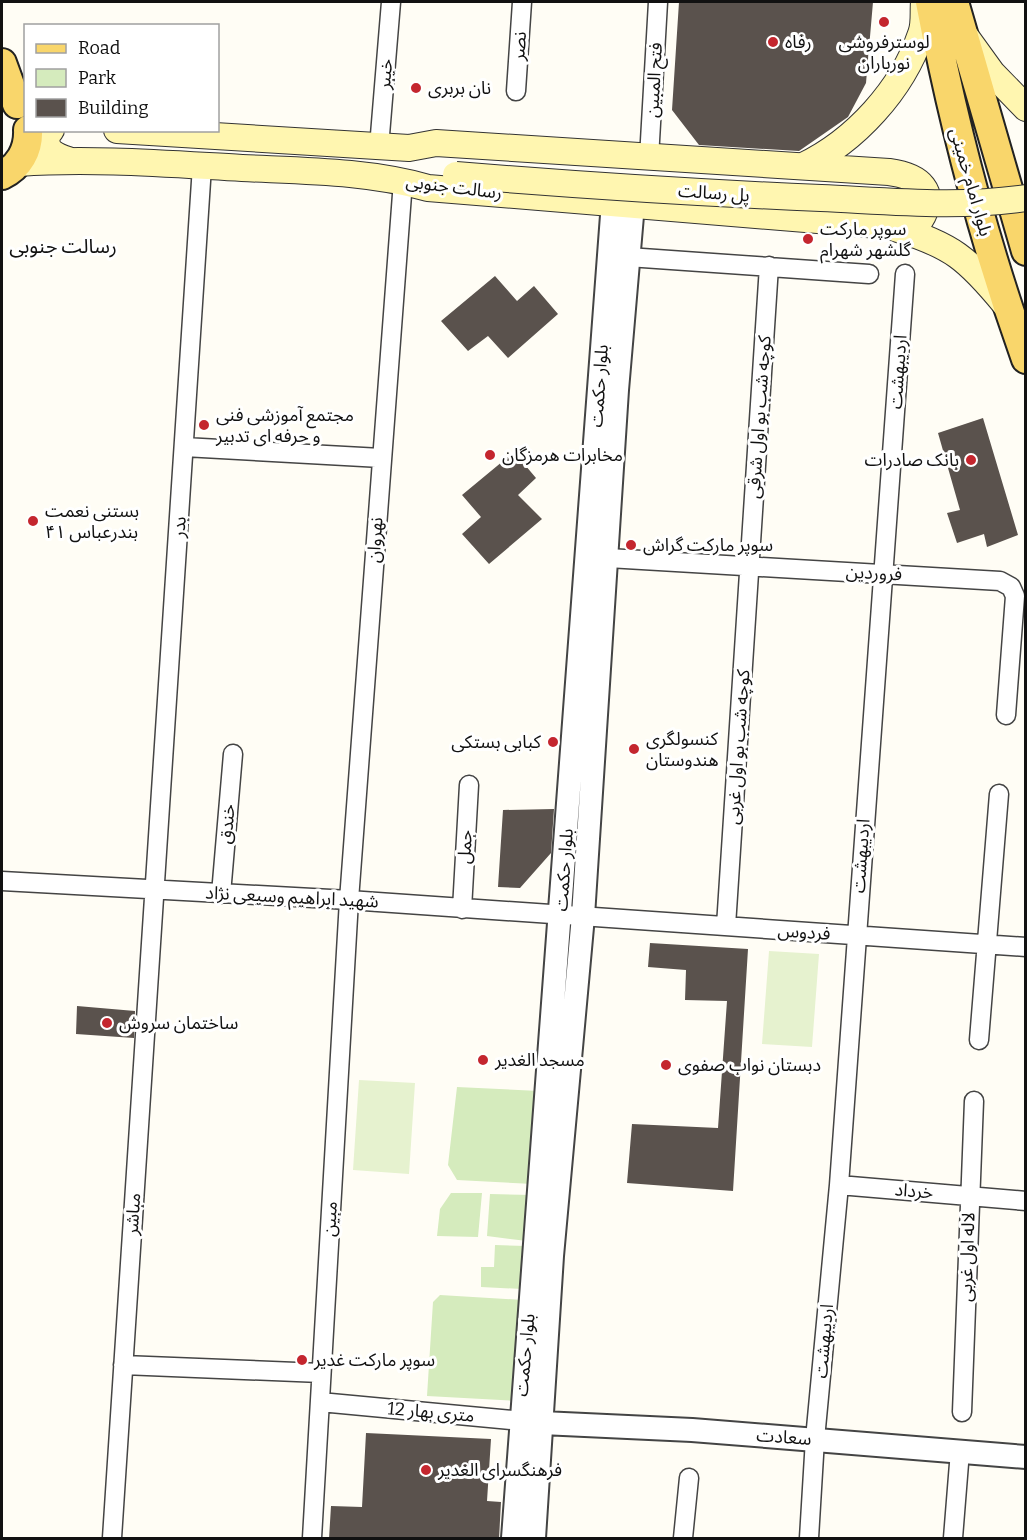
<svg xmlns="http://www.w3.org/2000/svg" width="1027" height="1540" font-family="Bitter,'Noto Sans Arabic',serif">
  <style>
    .green { fill: #d5ebbd }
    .pitch { fill: #e6f2cf }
    .building { fill: #5a524d }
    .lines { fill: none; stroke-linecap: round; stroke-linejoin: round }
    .minor-casing { stroke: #444; stroke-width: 21 }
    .tertiary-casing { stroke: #444; stroke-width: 26 }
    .secondary-casing { stroke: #333; stroke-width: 28 }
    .primary-casing { stroke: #222; stroke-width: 32 }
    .minor { stroke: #fff; stroke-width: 18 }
    .tertiary { stroke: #fff; stroke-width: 22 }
    .secondary { stroke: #fff6b0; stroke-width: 26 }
    .primary { stroke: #f9d66b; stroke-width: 28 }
    .secondary-bridge-casing { stroke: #333; stroke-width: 28; stroke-linecap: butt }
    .secondary-bridge { stroke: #fff6b0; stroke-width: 26 }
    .poi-dot { fill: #c4262e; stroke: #fff; stroke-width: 2 }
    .labels { text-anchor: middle; stroke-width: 6; stroke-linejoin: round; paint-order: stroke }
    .poi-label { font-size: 18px; fill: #111; stroke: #fff; text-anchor: start }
    .street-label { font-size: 18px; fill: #111; stroke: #fff }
    .neighbourhood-label { font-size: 20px; fill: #111; stroke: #fff }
  </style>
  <rect width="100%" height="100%" fill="#fffdf5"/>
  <path class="green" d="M 457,1087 L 539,1091 L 533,1184 L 457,1180 L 448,1165 Z
    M 451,1193 L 482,1193 L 478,1237 L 437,1236 L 440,1209 Z
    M 490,1194 L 532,1195 L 527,1241 L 487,1236 Z
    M 495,1245 L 526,1246 L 523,1289 L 481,1287 L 481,1267 L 494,1267 Z
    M 440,1295 L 523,1300 L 517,1401 L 427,1396 L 433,1302 Z"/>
  <path class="pitch" d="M 769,951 L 819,954 L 812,1047 L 762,1044 Z
    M 359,1080 L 415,1083 L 409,1174 L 353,1170 Z"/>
  <path class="building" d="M 679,2 L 873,2 L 866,83 L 848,117 L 799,151 L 699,145 L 672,110 Z
    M 495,276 L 517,301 L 534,286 L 558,314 L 508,358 L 488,336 L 468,351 L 441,321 Z
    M 983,418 L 1018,535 L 987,547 L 984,534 L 957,543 L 947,513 L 960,510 L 938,433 Z
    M 514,452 L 536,478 L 518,495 L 542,519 L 489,564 L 462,534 L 481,517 L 462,495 Z
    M 554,809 L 551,853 L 520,888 L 498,887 L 503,810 Z
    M 650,943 L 748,949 L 733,1191 L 627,1183 L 632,1124 L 718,1128 L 727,1001 L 685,1000 L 686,970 L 648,967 Z
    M 77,1006 L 135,1011 L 134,1038 L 76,1034 Z
    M 366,1433 L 491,1439 L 487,1501 L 501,1502 L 499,1539 L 329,1539 L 331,1506 L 362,1507 Z"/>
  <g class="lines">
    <g class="minor-casing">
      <path id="minor" d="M 516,91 L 522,2
        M 379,147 L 391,2
        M 649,158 L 658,2
        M 628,257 L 869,274
        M 184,447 L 381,458
        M 608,558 L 1000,581 L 1011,587 L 1015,596 L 1006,715
        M 2,881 L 349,900 L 1026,947
        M 221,894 L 233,754
        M 462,909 L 469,785
        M 726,926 L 769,266
        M 979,1040 L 999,794
        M 839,1185 L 1026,1201
        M 123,1365 L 321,1373
        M 320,1402 L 533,1422
        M 962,1412 L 974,1101
        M 112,1538 L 202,166
        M 312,1538 L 349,900 L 403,181
        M 683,1538 L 689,1478
        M 809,1538 L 815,1439 L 839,1185 L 905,274
        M 953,1538 L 960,1451"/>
    </g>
    <g class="tertiary-casing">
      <path id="tertiary" d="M 542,1423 L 692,1430 L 1026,1457
        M 513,1538 L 613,202
        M 534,1538 L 552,1256 L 583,916 L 617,390 L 633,204"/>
    </g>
    <g class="secondary-casing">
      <path id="secondary" d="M 966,37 L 992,73 L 1026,108
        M 51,130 L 47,135 C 44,151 54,155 68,160
        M 19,163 C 93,158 168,164 242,168 C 304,171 369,171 428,188 L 903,227 L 919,222 C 939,191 919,176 889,172 L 436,143 L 409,148 L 117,130
        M 803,166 C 855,141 902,90 921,34 C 925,24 923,12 924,2
        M 895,228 C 952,245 968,259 1005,304"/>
    </g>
    <g class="primary-casing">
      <path id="primary" d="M 930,2 C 953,123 984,242 1026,359
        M 954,2 L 1026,251
        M 2,63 L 17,104
        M 2,175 C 19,167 29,150 28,130"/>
    </g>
    <use href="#minor" class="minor"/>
    <use href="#tertiary" class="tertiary"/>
    <use href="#secondary" class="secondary"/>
    <use href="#primary" class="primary"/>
    <g class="secondary-bridge-casing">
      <path id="secondary-bridge" d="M 456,175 C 578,185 699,193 821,198 C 888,201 958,208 1026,198"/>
    </g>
    <use href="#secondary-bridge" class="secondary-bridge"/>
  </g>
  <g class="poi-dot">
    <circle cx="884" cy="22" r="6"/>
    <circle cx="773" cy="42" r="6"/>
    <circle cx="416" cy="88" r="6"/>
    <circle cx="808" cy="239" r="6"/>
    <circle cx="204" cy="425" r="6"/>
    <circle cx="490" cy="455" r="6"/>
    <circle cx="971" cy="460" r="6"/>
    <circle cx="33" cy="521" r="6"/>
    <circle cx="631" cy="545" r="6"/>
    <circle cx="553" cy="742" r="6"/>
    <circle cx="634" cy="749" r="6"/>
    <circle cx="107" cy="1023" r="6"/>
    <circle cx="483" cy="1060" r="6"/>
    <circle cx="666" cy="1065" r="6"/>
    <circle cx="302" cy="1360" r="6"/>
    <circle cx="426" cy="1470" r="6"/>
  </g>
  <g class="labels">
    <g class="poi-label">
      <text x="785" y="48">رفاه</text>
      <text x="884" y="48" text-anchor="middle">لوسترفروشی<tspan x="884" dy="21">نورباران</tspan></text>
      <text x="428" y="94">نان بربری</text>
      <text x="820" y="235">سوپر مارکت<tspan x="820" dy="21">گلشهر شهرام</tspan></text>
      <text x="216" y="421">مجتمع آموزشی فنی<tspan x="216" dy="21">و حرفه ای تدبیر</tspan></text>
      <text x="502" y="461">مخابرات هرمزگان</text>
      <text x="959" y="466" text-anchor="end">بانک صادرات</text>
      <text x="45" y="517">بستنی نعمت<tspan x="45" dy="21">بندرعباس ۴۱</tspan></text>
      <text x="643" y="551">سوپر مارکت گراش</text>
      <text x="646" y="745">کنسولگری<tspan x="646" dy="21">هندوستان</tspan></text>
      <text x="541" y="748" text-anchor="end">کبابی بستکی</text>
      <text x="119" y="1029">ساختمان سروش</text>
      <text x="495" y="1066">مسجد الغدیر</text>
      <text x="678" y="1071">دبستان نواب صفوی</text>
      <text x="314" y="1366">سوپر مارکت غدیر</text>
      <text x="438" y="1476">فرهنگسرای الغدیر</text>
    </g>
    <g class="street-label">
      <text transform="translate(519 46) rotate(-86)" y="6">نصر</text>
      <text transform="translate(385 74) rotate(-85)" y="6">خیبر</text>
      <text transform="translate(654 80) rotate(-87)" y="6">فتح المبین</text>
      <text transform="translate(971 182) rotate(74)" y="6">بلوار امام خمینی</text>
      <text transform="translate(454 187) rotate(7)" y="6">رسالت جنوبی</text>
      <text transform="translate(714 193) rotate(4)" y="6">پل رسالت</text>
      <text transform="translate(898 372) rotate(-86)" y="6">اردیبهشت</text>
      <text transform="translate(599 386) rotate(-86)" y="6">بلوار حکمت</text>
      <text transform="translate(759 417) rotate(-86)" y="6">کوچه شب بو اول شرقی</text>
      <text transform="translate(179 527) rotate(-86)" y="6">بدر</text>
      <text transform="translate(375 540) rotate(-86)" y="6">نهروان</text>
      <text transform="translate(874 573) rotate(3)" y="6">فروردین</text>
      <text transform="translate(738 747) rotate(-86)" y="6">کوچه شب بو اول غربی</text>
      <text transform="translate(227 824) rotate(-85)" y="6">خندق</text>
      <text transform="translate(465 847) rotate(-87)" y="6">جمل</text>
      <text transform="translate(861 856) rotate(-86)" y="6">اردیبهشت</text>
      <text transform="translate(564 870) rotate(-86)" y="6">بلوار حکمت</text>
      <text transform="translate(292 897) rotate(3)" y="6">شهید ابراهیم وسیعی نژاد</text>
      <text transform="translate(804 932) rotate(4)" y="6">فردوس</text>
      <text transform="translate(914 1191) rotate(5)" y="6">خرداد</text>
      <text transform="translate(133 1214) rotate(-86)" y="6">مباشر</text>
      <text transform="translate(330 1219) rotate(-87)" y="6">مبین</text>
      <text transform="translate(967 1257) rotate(-88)" y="6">لاله اول غربی</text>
      <text transform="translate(824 1341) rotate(-85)" y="6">اردیبهشت</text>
      <text transform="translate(525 1355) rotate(-85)" y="6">بلوار حکمت</text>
      <text transform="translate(431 1412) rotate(5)" y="6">12 متری بهار</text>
      <text transform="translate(784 1437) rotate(4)" y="6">سعادت</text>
    </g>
    <g class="neighbourhood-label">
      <text x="63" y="253">رسالت جنوبی</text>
    </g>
  </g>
  <rect width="1027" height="1540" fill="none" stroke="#111111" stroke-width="6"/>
  <rect x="24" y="24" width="195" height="108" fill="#ffffff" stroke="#a0a0a0" stroke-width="1.5"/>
  <rect x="36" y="44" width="30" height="9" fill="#f9d66b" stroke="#a0a0a0" stroke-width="1.5"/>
  <text x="78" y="54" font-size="18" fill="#111111">Road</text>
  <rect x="36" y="69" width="30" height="18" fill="#d5ebbd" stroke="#a0a0a0" stroke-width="1.5"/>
  <text x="78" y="84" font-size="18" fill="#111111">Park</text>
  <rect x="36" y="99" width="30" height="18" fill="#5a524d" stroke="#a0a0a0" stroke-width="1.5"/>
  <text x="78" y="114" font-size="18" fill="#111111">Building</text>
</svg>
